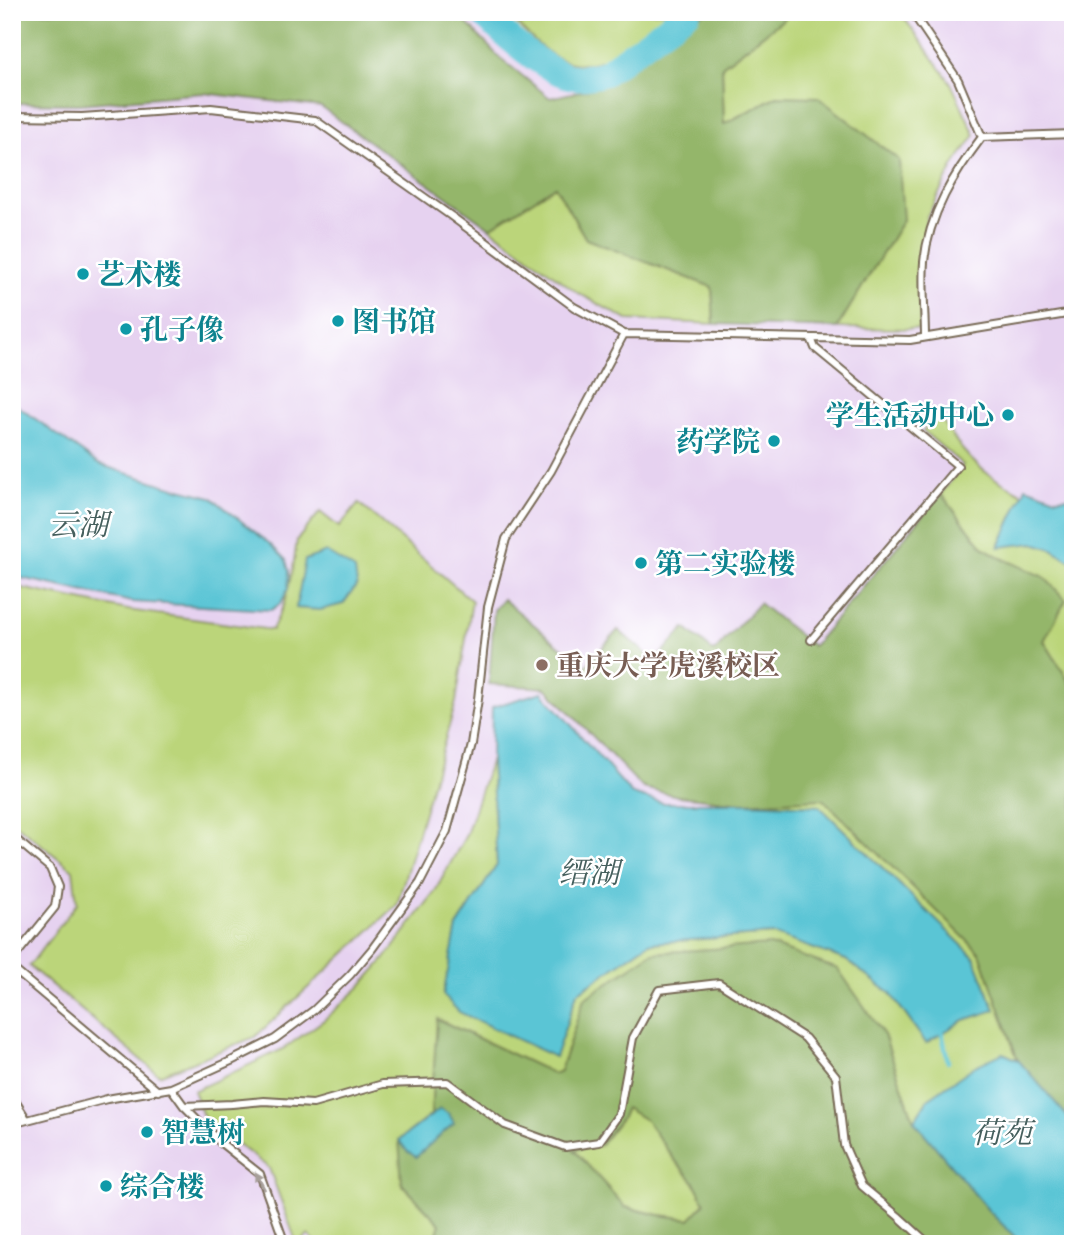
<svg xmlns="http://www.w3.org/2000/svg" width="1085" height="1256" font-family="'Gentium Book Plus','Noto Serif SC',serif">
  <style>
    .built { fill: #e6d2f0 }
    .green { fill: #bbd57a; stroke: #7b804c; stroke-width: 2 }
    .forest { fill: #94b66a; stroke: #687044; stroke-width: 2; fill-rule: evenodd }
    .water { fill: #5ac5d5; stroke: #4a787a; stroke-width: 2 }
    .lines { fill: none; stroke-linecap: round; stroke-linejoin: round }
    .stream { stroke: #5ac5d5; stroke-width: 4.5 }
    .river { stroke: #5ac5d5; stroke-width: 26 }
    .service-casing { stroke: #786a57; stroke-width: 10 }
    .service { stroke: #fff; stroke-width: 6 }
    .oneway { fill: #a79f9a }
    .culture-dot { fill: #0f9aa8; stroke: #fff; stroke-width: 2.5 }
    .education-dot { fill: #8d6e63; stroke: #fff; stroke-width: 2.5 }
    .labels { text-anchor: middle; stroke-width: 5; stroke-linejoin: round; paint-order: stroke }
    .culture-label { font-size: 28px; font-weight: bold; fill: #0d838f; stroke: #fff; text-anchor: start }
    .education-label { font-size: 28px; font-weight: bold; fill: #785e54; stroke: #fff; text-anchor: start }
    .water-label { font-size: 30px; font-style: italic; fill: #46605e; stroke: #fff }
  </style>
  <rect width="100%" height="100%" fill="#fff"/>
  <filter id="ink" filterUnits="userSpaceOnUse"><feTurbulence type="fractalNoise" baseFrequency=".0143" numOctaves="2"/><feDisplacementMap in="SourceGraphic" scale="14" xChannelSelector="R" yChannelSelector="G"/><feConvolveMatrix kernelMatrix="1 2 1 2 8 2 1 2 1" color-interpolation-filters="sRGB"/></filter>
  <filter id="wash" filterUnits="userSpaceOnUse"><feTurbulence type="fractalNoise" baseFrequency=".00686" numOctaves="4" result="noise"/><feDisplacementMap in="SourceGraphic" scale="28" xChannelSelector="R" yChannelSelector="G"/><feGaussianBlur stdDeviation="1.57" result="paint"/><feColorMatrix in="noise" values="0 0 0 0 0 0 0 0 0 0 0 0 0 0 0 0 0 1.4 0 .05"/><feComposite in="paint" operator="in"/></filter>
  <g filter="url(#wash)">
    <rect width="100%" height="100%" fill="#e9e2c1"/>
    <path class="built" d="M 12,12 L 467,12 L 539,74 L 556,84 L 566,86 L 595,83 L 698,12 L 1073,12 L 1073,1244 L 12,1244 Z"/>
    <path class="green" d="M 504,12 L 676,12 C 646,34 602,77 562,60 C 540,50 522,28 504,12 Z
      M 793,12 L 900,12 L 951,83 L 975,135 L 954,165 L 927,216 L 919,260 L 920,329 L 837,328 L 903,220 L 777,96 L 724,124 L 722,66 Z
      M 555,186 L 586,239 L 712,287 L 714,324 L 627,320 L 578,293 L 490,228 Z
      M 939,413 C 951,437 970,463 993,477 C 1003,484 1013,488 1023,494 L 999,546 L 1034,543 L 1052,549 L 1073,562 L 1073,688 L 1044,641 L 1044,577 L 1001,558 L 983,547 L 941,494 L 963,465 L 923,431 L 934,415 Z
      M 359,503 L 472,601 L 456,702 L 397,905 L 255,1037 L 159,1075 L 29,966 L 77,903 L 73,870 L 12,821 L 12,586 L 128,610 L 272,630 L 284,604 L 293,568 L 297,540 L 320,512 L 339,527 Z
      M 491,759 L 497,865 L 457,927 L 555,1056 L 577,993 L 649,943 L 773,934 L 846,960 L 890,993 L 926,1043 L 964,1020 L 995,1010 L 974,957 L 819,806 L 742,803 L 823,798 L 980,953 L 1018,1060 L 1003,1053 L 928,1099 L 914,1121 L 884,1035 L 584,999 L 560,1071 L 554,1074 L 438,1019 L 431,1115 L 402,1184 L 440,1224 L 434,1244 L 316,1244 L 309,1235 L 297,1244 L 269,1168 L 204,1118 L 193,1091 L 283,1049 L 324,1020 L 360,987 L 383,961 L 434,893 L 466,835 Z
      M 626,1108 L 647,1121 L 673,1158 L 694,1182 L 705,1203 L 691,1219 L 659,1215 L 625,1207 L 573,1150 L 600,1145 L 622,1117 Z"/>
    <path class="forest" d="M 12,12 L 456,12 L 499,57 L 550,98 L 598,87 L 705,12 L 793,12 L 722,66 L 724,124 L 777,96 L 818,97 L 899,160 L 903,220 L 837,328 L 714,324 L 712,287 L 586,239 L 555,186 L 490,228 L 321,107 L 203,93 L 79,104 L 12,103 Z
      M 941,494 L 983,547 L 1001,558 L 1044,577 L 1066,600 L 1044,641 L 1073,688 L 1073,1123 L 1018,1060 L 980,953 L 823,799 L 742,803 L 678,796 L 643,788 L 546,688 L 489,684 L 494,610 L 503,599 L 585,667 L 618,630 L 655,661 L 685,628 L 714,652 L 759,603 L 813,646 Z
      M 770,945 L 838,969 L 884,1035 L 914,1121 L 989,1211 L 1022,1244 L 434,1244 L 440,1224 L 402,1184 L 399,1140 L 431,1115 L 437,1019 L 554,1074 L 560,1071 L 584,999 L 652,953 ZM 626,1108 L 647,1121 L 673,1158 L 694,1182 L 705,1203 L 690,1219 L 659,1215 L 625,1207 L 574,1150 L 600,1145 L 622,1117 Z"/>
    <path class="water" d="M 12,402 L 98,464 L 164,485 L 211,497 L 270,544 L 286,560 L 289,571 L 288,589 L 281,603 L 271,610 L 132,602 L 12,576 Z
      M 1026,487 L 1056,498 L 1073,497 L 1073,562 L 1052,549 L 1034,543 L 999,547 Z
      M 326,552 L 355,570 L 357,585 L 343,604 L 320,610 L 296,608 L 305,560 Z
      M 542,692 L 632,794 L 663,803 L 742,803 L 819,806 L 974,957 L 995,1010 L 964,1020 L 926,1043 L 890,993 L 846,960 L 772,934 L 649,943 L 577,993 L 555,1057 L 459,1012 L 443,995 L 457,927 L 497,865 L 491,759 L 492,707 Z
      M 1003,1053 L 1018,1060 L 1073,1123 L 1073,1244 L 1022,1244 L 989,1211 L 914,1121 L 928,1099 L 975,1066 Z
      M 440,1109 L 449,1114 L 454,1123 L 416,1157 L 407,1151 L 399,1140 Z"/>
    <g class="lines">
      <path class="stream" d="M 942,1033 L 948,1062"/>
      <path class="river" d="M 480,12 C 500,31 547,74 573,77 C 584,79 595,76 605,73 L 688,12"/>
    </g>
  </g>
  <g filter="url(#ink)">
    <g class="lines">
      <g class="service-casing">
        <path id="service" d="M 912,12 L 958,80 L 982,137
          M 12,116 L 82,117 L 211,108 L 315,120 L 451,216 L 574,307 L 624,334 L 910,340 L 1073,313
          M 925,337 C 925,312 922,286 924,262 C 929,214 954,174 982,137 L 1073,134
          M 811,640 L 958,466 L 815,348 L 811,338
          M 12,836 L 50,868 L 58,887 L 55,907 L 12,960
          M 12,968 L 158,1091
          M 171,1088 L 184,1106 L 221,1143 L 260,1174 L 285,1244
          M 12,1096 L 27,1120
          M 184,1106 L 232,1104 L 264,1101 L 313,1104 L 383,1084 L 447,1082 L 505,1125 L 565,1147 L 599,1142 L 619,1114 L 633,1038 L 659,990 L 719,983 L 805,1038 L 836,1076 L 844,1145 L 862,1186 L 898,1216 L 929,1244
          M 12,1124 L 107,1099 L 171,1088 L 231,1061 L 275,1039 L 314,1010 L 350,975 L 372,949 L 420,883 L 447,831 L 471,744 L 478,699 L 488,607 L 506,539 L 551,471 L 624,334"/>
      </g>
      <use href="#service" class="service"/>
    </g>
    <defs><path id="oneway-solid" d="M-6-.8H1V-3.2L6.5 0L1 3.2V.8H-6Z" transform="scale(1.75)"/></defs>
    <use class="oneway" href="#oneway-solid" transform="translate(260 1181) rotate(-118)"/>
  </g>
  <g class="culture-dot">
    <circle cx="83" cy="274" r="7"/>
    <circle cx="338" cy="321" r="7"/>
    <circle cx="126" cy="329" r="7"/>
    <circle cx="1008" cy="415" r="7"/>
    <circle cx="774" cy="441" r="7"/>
    <circle cx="641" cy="563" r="7"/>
    <circle cx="147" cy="1132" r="7"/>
    <circle cx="106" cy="1186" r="7"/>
  </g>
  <circle class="education-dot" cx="542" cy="665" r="7"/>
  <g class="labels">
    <g class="culture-label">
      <text x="97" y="284">艺术楼</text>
      <text x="352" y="331">图书馆</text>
      <text x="140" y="339">孔子像</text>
      <text x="994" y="425" text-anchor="end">学生活动中心</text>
      <text x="760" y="451" text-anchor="end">药学院</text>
      <text x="655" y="573">第二实验楼</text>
      <text x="161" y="1142">智慧树</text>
      <text x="120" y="1196">综合楼</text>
    </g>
    <g class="education-label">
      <text x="556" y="675">重庆大学虎溪校区</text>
    </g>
    <g class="water-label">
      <text x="78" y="535">云湖</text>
      <text x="589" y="883">缙湖</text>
      <text x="1002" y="1143">荷苑</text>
    </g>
  </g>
  <rect width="1085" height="1256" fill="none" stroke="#fff" stroke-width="42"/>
</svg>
